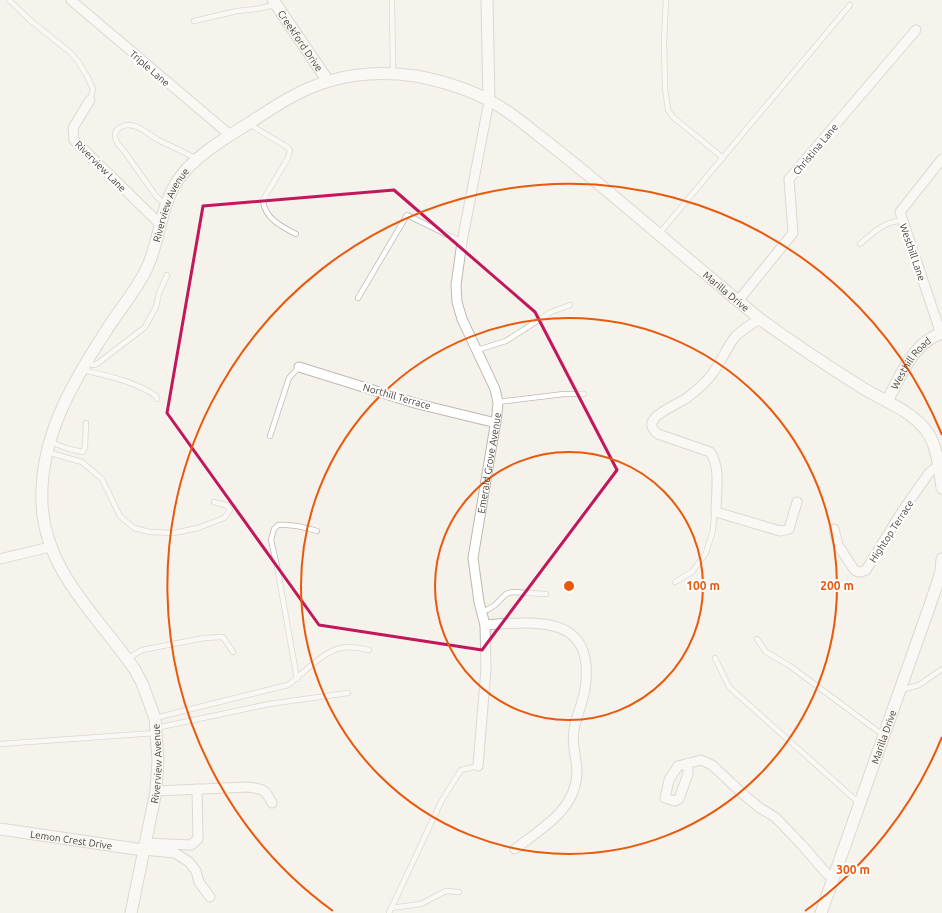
<svg xmlns="http://www.w3.org/2000/svg" width="942" height="913" font-family="Ubuntu,sans-serif">
  <style>
    .lines { fill: none; stroke-linecap: round; stroke-linejoin: round }
    .service-casing { stroke: #c0b8af; stroke-width: 6 }
    .minor-casing { stroke: #c0b8af; stroke-width: 11 }
    .tertiary-casing { stroke: #c0b8af; stroke-width: 13 }
    .service { stroke: #fff; stroke-width: 4.5 }
    .minor { stroke: #fff; stroke-width: 9 }
    .tertiary { stroke: #fff; stroke-width: 11 }
    .marked { fill: none; stroke: #c2185b; stroke-width: 3; stroke-linejoin: round }
    .ring { fill: none; stroke: #e8590c; stroke-width: 2 }
    .labels { text-anchor: middle; stroke-width: 4; stroke-linejoin: round; paint-order: stroke }
    .street-label { font-size: 10px; fill: #49423a; stroke: #fff }
    .centre { fill: #e8590c; stroke: #fff; stroke-width: 2 }
    .ring-label { font-size: 12px; text-anchor: middle; font-weight: bold; fill: #e8590c; stroke: #fff; stroke-width: 4; stroke-linejoin: round; paint-order: stroke }
  </style>
  <rect width="100%" height="100%" fill="#f5f2ec"/>
  <g class="lines">
    <g class="service-casing">
      <path id="service" d="M 9,0 L 31,21 L 71,53 L 79,63 L 88,78 L 93,89 L 90,100
        M 392,0 L 393,74
        M 666,0 L 664,41 L 665,88 L 668,110 L 673,117 L 723,158
        M 194,21 L 237,11 L 256,9 L 275,5
        M 249,124 L 287,147 L 290,150 L 288,158 L 263,200 C 264,218 282,227 296,234
        M 166,205 L 156,196 L 124,151 C 118,145 110,135 119,128 C 122,126 124,125 128,125 C 139,125 148,134 158,140 C 171,146 184,152 197,159
        M 659,234 L 850,5
        M 860,244 C 873,233 885,220 903,221
        M 358,298 L 407,215 L 462,242
        M 477,350 L 506,341 L 551,312 L 570,305
        M 87,362 L 93,365 L 97,364 L 145,327 L 156,307 L 159,293 L 167,275
        M 83,370 C 107,376 135,381 156,396 L 157,399
        M 498,402 L 564,394 L 584,394
        M 270,436 L 289,378 L 299,367
        M 50,442 L 69,449 L 83,452 L 85,447 L 86,423
        M 47,452 L 82,462 L 102,479 L 120,516 L 134,528 L 150,532 L 174,533 L 198,528 L 224,518 L 230,510 L 226,505 L 214,502
        M 675,582 L 692,572 L 706,553 L 713,530 L 714,516 L 716,512
        M 480,610 L 487,610 L 495,605 L 506,594 L 512,592 L 546,594
        M 757,639 L 766,652 L 790,666 L 883,735
        M 715,658 L 729,687 L 859,803
        M 127,659 L 142,650 L 204,638 L 223,637 L 233,652
        M 297,679 L 277,566 L 271,540 L 274,529 L 278,525 C 292,524 304,527 317,531
        M 901,690 L 919,685 L 942,669
        M 155,718 L 288,685 C 303,674 323,651 341,648 C 351,646 360,648 369,650
        M 156,728 L 269,704 L 348,693
        M 0,744 L 155,733
        M 391,908 L 421,904 L 446,891 L 459,892
        M 389,913 L 442,800 L 461,770 L 478,766"/>
    </g>
    <g class="minor-casing">
      <g id="minor">
        <path d="M 71,0 L 230,135"/>
        <path d="M 90,100 L 73,128 L 74,140 L 160,224"/>
        <path d="M 738,301 L 793,233 L 789,179 L 916,30"/>
        <path d="M 760,319 C 751,324 742,330 735,337 C 726,348 721,363 712,374 C 706,383 697,390 688,397 C 679,405 636,418 658,434 L 710,452 C 721,467 716,493 716,512 L 780,531 L 789,529 L 797,502"/>
        <path d="M 941,334 L 900,212 L 942,159"/>
        <path d="M 299,367 L 418,404 L 496,423"/>
        <path d="M 834,529 L 838,545 L 853,568 C 857,573 860,573 866,570 L 901,513 L 929,473 L 939,465"/>
        <path d="M 0,559 L 50,547"/>
        <path d="M 485,625 C 539,621 596,615 585,689 C 583,703 576,716 574,730 C 571,741 577,760 577,772 C 576,810 542,828 515,849"/>
        <path d="M 688,763 L 688,774 L 679,799 L 675,801 L 665,798 L 669,780 L 678,766 L 701,760 L 712,765 L 744,795 L 760,808 L 775,817 L 802,845 L 827,874 L 833,877"/>
        <path id="s1" d="M 478,766 L 486,669 L 485,625 L 479,602 L 473,558 L 497,414 L 498,402 L 495,389 L 462,319 L 457,302 L 456,285 L 462,242 L 489,101"/>
        <path d="M 156,791 L 248,787 C 263,789 265,789 272,803"/>
        <path d="M 144,843 L 191,845 L 198,839 L 197,789"/>
        <path d="M 143,850 L 175,853 L 189,862 L 196,871 L 199,882 L 210,897"/>
      </g>
    </g>
    <g class="tertiary-casing">
      <g id="tertiary">
        <path id="s2" d="M 273,0 L 328,81"/>
        <path d="M 487,0 L 489,101"/>
        <path id="s3" d="M 887,401 C 901,376 912,343 942,333"/>
        <path id="s4" d="M 0,829 L 143,850"/>
        <path id="s5" d="M 131,913 L 156,791 L 158,760 L 155,718 L 142,683 L 135,670 C 99,617 45,572 42,504 C 39,439 72,383 106,331 C 117,313 131,297 141,279 C 160,249 158,210 178,180 C 194,156 227,137 251,122 C 275,106 301,89 329,81 C 356,73 388,72 416,76 C 442,81 469,89 492,102 C 509,111 523,123 538,135 C 563,154 587,174 611,194 C 661,236 710,278 760,319 C 793,343 826,365 861,387 C 883,401 912,410 928,433 C 937,446 940,472 942,488"/>
        <path id="s6" d="M 821,913 L 930,605 L 941,572 L 942,559"/>
      </g>
    </g>
    <use href="#service" class="service"/>
    <use href="#minor" class="minor"/>
    <use href="#tertiary" class="tertiary"/>
  </g>
  <path d="M0 0H942V913H0ZM 394,190 L 535,312 L 617,470 L 482,650 L 319,625 L 167,413 L 203,206 Z" fill="#f5f2ec" fill-opacity=".55" fill-rule="evenodd"/>
  <path class="marked" d="M 394,190 L 535,312 L 617,470 L 482,650 L 319,625 L 167,413 L 203,206 Z"/>
  <g class="ring">
    <circle cx="569" cy="586" r="134"/>
    <circle cx="569" cy="586" r="268"/>
    <path d="M942 737A402 402 0 0 1 805 911M333 911A402 402 0 1 1 942 435"/>
  </g>
  <g class="labels">
    <g class="street-label">
      <text dy="4" stroke="none"><textPath href="#s2" startOffset="49">Creekford Drive</textPath></text>
      <text transform="translate(150 68) rotate(41)" y="4">Triple Lane</text>
      <text transform="translate(815 149) rotate(-50)" y="4">Christina Lane</text>
      <text transform="translate(101 166) rotate(45)" y="4">Riverview Lane</text>
      <text dy="4" stroke="none"><textPath href="#s5" startOffset="774">Riverview Avenue</textPath></text>
      <text transform="translate(913 252) rotate(71)" y="4">Westhill Lane</text>
      <text dy="4" stroke="none"><textPath href="#s5" startOffset="1452">Marilla Drive</textPath></text>
      <text dy="4" stroke="none"><textPath href="#s3" startOffset="45">Westhill Road</textPath></text>
      <text transform="translate(397 396) rotate(16)" y="4">Northill Terrace</text>
      <text dy="4" stroke="none"><textPath href="#s1" startOffset="306">Emerald Grove Avenue</textPath></text>
      <text transform="translate(891 531) rotate(-57)" y="4">Hightop Terrace</text>
      <text dy="4" stroke="none"><textPath href="#s6" startOffset="187">Marilla Drive</textPath></text>
      <text dy="4" stroke="none"><textPath href="#s5" startOffset="152">Riverview Avenue</textPath></text>
      <text dy="4" stroke="none"><textPath href="#s4" startOffset="72">Lemon Crest Drive</textPath></text>
    </g>
  </g>
  <circle cx="569" cy="586" r="6" class="centre"/>
  <g class="ring-label">
    <text x="703" y="590">100 m</text>
    <text x="837" y="590">200 m</text>
    <text x="853" y="874">300 m</text>
  </g>
</svg>
